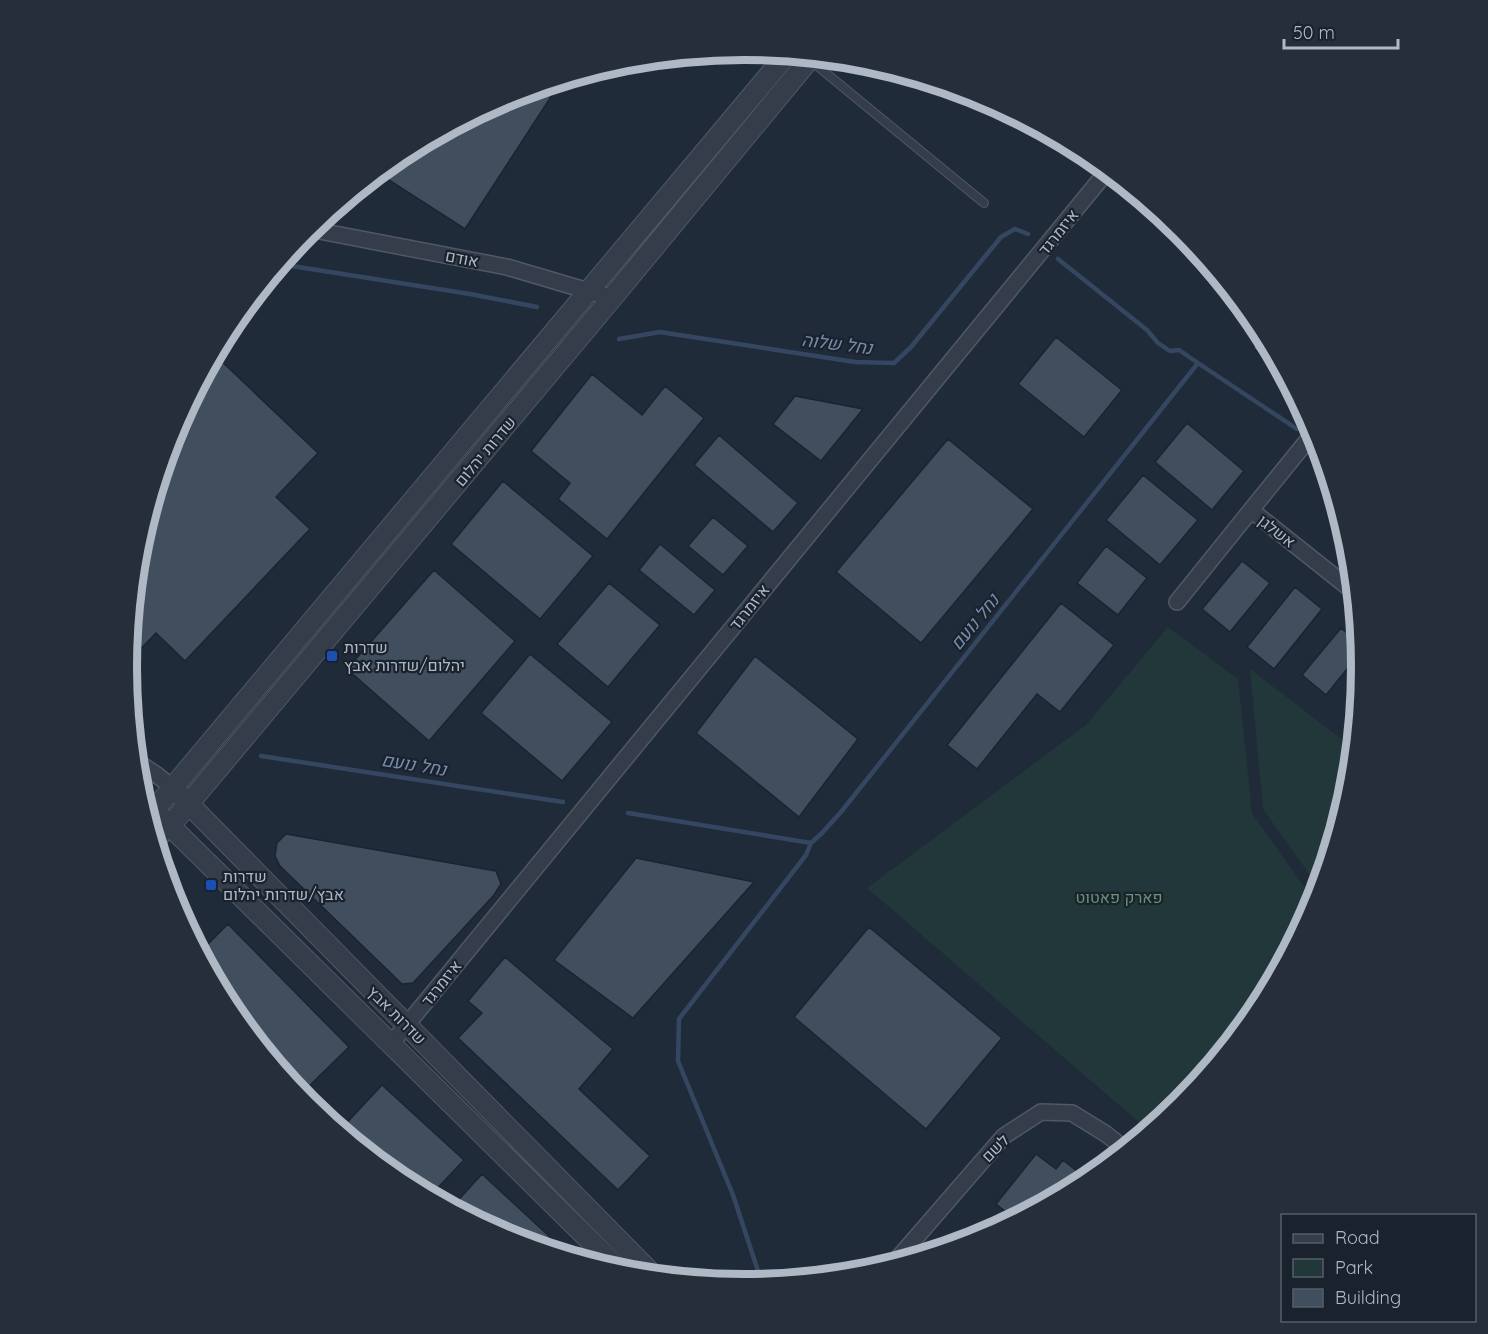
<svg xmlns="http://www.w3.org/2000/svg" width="1488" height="1334" font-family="Quicksand,Heebo,sans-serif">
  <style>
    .green { fill: #22373a }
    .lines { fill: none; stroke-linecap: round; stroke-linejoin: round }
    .stream { stroke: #344660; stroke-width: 4.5 }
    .building { fill: #414e5e; stroke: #1b2430; stroke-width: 1.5 }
    .service-casing { stroke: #4f5864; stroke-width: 10 }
    .minor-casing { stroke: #4f5864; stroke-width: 18 }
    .tertiary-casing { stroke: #4f5864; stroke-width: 22 }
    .service { stroke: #343d49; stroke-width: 8 }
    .minor { stroke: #343d49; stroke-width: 15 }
    .tertiary { stroke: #343d49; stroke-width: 20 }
    .transit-dot { fill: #1a4fb4; stroke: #1a222d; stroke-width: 2 }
    .labels { text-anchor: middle; stroke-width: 4.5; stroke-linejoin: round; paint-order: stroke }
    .street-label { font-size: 16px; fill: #afb8c5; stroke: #1a222d }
    .poi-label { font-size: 16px; fill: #afb8c5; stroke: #1a222d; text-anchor: start }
    .park-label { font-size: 16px; fill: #669670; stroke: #1a222d }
    .water-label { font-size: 18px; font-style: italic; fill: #768eae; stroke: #1a222d }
    .rim { fill: none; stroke: #afb8c5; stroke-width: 8 }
  </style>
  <rect width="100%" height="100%" fill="#202b39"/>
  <path class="green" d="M 1168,627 L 1238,679 L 1252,813 L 1315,902 L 1257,1010 L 1180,1104 L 1148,1130 L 867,888 L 1086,725 Z
    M 1250,669 L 1353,748 L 1350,788 L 1319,888 L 1263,809 Z"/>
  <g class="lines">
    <path class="stream" d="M 1058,259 L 1147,330 L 1158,343 L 1170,351 L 1179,350 L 1198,363
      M 279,264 L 470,294 L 537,307
      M 619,339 L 660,332 L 855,362 L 894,363 L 911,347 L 1001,237 L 1015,229 L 1028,234
      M 261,756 L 563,802
      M 628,813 L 811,843 L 822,833 L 841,812 L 1198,363 L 1297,429
      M 762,1283 L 733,1195 L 678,1061 L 679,1019 L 806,855 L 811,843"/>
  </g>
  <path class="building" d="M 548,84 L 556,89 L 465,229 L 378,173 L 401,153 L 508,96 Z
    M 1264,336 L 1284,373 L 1253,348 Z
    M 1056,337 L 1122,390 L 1084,437 L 1018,384 Z
    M 215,355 L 318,453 L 276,497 L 310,529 L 185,661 L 156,633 L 127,663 L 138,546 L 174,430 L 212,359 Z
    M 592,374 L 642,415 L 665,386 L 704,418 L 607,539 L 558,499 L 570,483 L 531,451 Z
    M 795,396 L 863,409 L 821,461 L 773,424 Z
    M 1187,423 L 1244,471 L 1212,510 L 1155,462 Z
    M 719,435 L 798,503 L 773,532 L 694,465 Z
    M 948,439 L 1033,509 L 921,643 L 836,572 Z
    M 1143,475 L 1198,520 L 1160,565 L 1106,520 Z
    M 503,481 L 593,556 L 540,619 L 451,544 Z
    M 713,517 L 748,546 L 723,575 L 688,546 Z
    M 660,544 L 715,590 L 694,615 L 639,570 Z
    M 1106,546 L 1147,578 L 1118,615 L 1077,583 Z
    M 1242,561 L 1270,583 L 1230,632 L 1202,609 Z
    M 434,570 L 515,641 L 429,741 L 347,669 Z
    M 609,583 L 660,625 L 608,687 L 557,644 Z
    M 1295,587 L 1322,609 L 1274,669 L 1247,647 Z
    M 1061,603 L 1114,645 L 1060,712 L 1037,694 L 977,769 L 947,745 Z
    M 1341,628 L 1359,643 L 1360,653 L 1326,695 L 1302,675 Z
    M 530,654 L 612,722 L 562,781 L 481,713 Z
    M 755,656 L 858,739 L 799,817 L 696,733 Z
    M 286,834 L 496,871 L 501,884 L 494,895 L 413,983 L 402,984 L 280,866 L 275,856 L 277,843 Z
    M 636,858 L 754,882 L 633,1018 L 554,960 Z
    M 228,924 L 349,1047 L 300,1095 L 230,1010 L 200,952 Z
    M 869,927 L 1002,1038 L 926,1129 L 794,1017 Z
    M 505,957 L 613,1049 L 579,1089 L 650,1156 L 618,1190 L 458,1038 L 482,1013 L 468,1001 Z
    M 382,1085 L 464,1160 L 430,1196 L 425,1193 L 401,1171 L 396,1177 L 340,1130 Z
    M 1036,1154 L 1056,1169 L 1063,1160 L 1088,1180 L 1015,1219 L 996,1204 Z
    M 482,1174 L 564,1250 L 561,1254 L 507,1237 L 452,1207 Z"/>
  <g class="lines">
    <g class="service-casing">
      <path id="service" d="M 810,60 L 984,203"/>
    </g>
    <g class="minor-casing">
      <path id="minor" d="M 309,229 L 507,267 L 612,298
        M 1315,431 L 1251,510 L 1354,592
        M 1177,602 L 1251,510
        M 136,761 L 157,775 L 173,788
        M 138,786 L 154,810 L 148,818
        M 155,844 L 170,826
        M 391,1044 L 1108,170
        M 893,1264 L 1004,1136 L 1041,1112 L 1072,1113 L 1106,1134 L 1125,1149"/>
    </g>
    <g class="tertiary-casing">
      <path id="tertiary" d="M 180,795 L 654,1276
        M 170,826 L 612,298 L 812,56
        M 622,1272 L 154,810 L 787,54"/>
    </g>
    <use href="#service" class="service"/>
    <use href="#minor" class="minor"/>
    <use href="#tertiary" class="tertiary"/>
  </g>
  <g class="transit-dot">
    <rect x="326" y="650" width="12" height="12" rx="3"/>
    <rect x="205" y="879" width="12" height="12" rx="3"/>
  </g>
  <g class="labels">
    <g class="street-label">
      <text transform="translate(1058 232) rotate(-51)" y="6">איזמרגד</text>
      <text transform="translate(462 258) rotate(11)" y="6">אודם</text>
      <text transform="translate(485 451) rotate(-50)" y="6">שדרות יהלום</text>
      <text transform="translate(1277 531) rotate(38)" y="6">אשלגן</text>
      <text transform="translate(749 607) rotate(-51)" y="6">איזמרגד</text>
      <text transform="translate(441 983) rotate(-51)" y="6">איזמרגד</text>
      <text transform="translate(397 1015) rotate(45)" y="6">שדרות אבץ</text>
      <text transform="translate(995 1148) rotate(-46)" y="6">לשם</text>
    </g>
    <g class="poi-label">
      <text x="344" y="653">שדרות<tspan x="344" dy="18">יהלום/שדרות אבץ</tspan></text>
      <text x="223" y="882">שדרות<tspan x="223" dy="18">אבץ/שדרות יהלום</tspan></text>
    </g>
    <g class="park-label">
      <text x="1119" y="903">פארק פאטוט</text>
    </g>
    <g class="water-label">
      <text transform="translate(837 344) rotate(7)" y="6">נחל שלוה</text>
      <text transform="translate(975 622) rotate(-51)" y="6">נחל נועם</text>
      <text transform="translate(414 765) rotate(9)" y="6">נחל נועם</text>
    </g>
  </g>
  <path d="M0 0H1488V1334H0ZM137 667a607 607 0 1 1 1214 0a607 607 0 1 1-1214 0Z" fill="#262e39" fill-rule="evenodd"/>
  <path class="rim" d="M137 667a607 607 0 1 1 1214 0a607 607 0 1 1-1214 0Z"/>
  <rect x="1281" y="1214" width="195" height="108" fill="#1a222d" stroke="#565e6a" stroke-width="1.5"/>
  <rect x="1293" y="1234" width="30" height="9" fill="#343d49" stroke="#565e6a" stroke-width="1.5"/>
  <text x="1335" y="1244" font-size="18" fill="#afb8c5">Road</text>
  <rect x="1293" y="1259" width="30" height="18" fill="#22373a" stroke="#565e6a" stroke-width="1.5"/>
  <text x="1335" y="1274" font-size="18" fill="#afb8c5">Park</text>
  <rect x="1293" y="1289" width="30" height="18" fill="#414e5e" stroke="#565e6a" stroke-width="1.5"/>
  <text x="1335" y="1304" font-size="18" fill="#afb8c5">Building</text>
  <path d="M1284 39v9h114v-9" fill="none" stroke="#afb8c5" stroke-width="3"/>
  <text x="1293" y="39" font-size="18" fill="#afb8c5" stroke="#1a222d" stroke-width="4.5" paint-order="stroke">50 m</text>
</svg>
